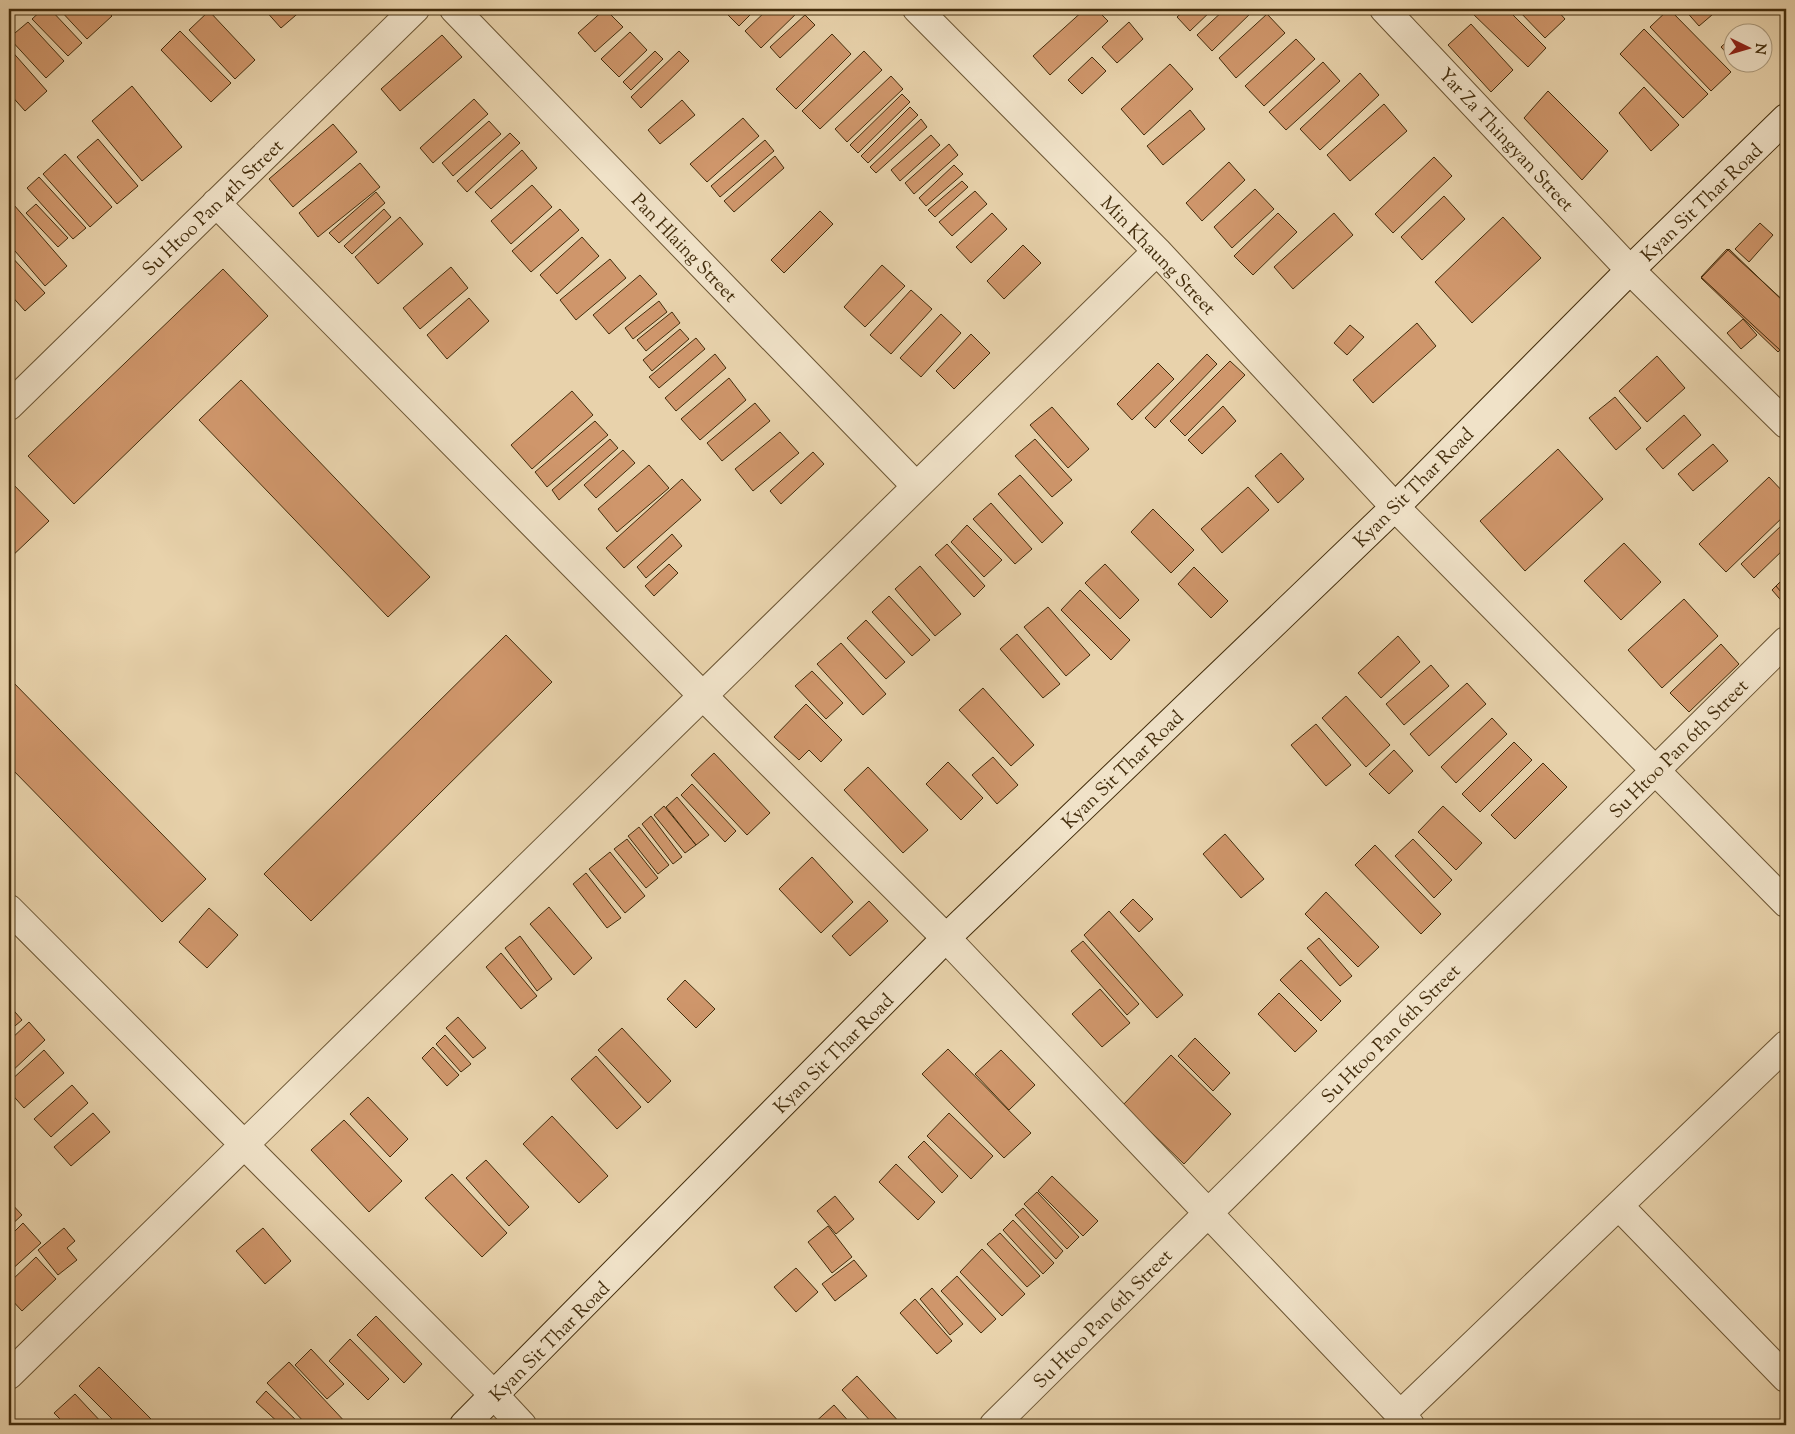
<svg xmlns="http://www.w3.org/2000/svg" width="1795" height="1434" font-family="'Sorts Mill Goudy',serif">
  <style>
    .building { fill: #cf966b; stroke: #432d0c }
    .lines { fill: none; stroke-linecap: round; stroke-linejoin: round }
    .street-casing { stroke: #6c5634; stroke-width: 30 }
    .secondary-casing { stroke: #432d0c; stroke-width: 30 }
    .street { stroke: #f0e2c8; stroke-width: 28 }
    .secondary { stroke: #f0e2c8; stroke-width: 28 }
    .labels { text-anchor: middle; stroke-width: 4.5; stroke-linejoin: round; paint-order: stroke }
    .street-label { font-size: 19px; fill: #432d0c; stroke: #f0e2c8 }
  </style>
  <rect width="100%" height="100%" fill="#e8d2ab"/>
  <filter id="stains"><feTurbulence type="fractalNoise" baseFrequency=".004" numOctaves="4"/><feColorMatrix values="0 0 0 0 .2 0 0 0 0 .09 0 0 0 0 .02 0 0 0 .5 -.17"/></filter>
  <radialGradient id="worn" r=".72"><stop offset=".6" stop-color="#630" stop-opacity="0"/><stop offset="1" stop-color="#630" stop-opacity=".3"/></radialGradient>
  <path class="building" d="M 43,9 L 50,9 L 82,43 L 68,56 L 32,19 Z
    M 59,9 L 105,9 L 112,16 L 87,39 Z
    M 264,9 L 303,9 L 281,28 Z
    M 605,9 L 623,27 L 595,52 L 578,33 Z
    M 722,9 L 756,9 L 739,26 Z
    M 768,9 L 801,9 L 761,48 L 745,31 Z
    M 1085,9 L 1096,9 L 1108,21 L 1050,75 L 1033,56 Z
    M 1186,9 L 1213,9 L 1190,31 L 1177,17 Z
    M 1225,9 L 1255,9 L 1212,51 L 1197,35 Z
    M 1476,9 L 1507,9 L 1546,48 L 1528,67 L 1472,13 Z
    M 1517,9 L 1556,9 L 1565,19 L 1545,38 Z
    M 1669,9 L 1731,72 L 1711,91 L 1650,27 Z
    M 1684,9 L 1719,9 L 1699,26 Z
    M 209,11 L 255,60 L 235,79 L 189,30 Z
    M 1267,14 L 1285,33 L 1236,78 L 1219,58 Z
    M 805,15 L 815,25 L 780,58 L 770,47 Z
    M 28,22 L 64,61 L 46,78 L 9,38 Z
    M 1129,22 L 1143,39 L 1117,63 L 1102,47 Z
    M 1471,24 L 1513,70 L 1491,92 L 1448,45 Z
    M 1644,29 L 1708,94 L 1683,118 L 1620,54 Z
    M 180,31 L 231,83 L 211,102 L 161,50 Z
    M 630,32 L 647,50 L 619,77 L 601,59 Z
    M 832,34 L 851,54 L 796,109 L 776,89 Z
    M 442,35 L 462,57 L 400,111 L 381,89 Z
    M 1732,37 L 1732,59 L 1721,47 Z
    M 1296,39 L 1315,59 L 1264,106 L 1245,86 Z
    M 9,48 L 47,91 L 25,111 L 9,93 Z
    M 655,51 L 663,59 L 631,90 L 623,82 Z
    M 679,51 L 689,61 L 641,108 L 631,97 Z
    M 864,51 L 882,70 L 820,129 L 802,111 Z
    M 1092,57 L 1106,71 L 1082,94 L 1068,80 Z
    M 1323,62 L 1340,81 L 1286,130 L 1269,112 Z
    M 1170,64 L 1193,89 L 1144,135 L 1121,109 Z
    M 1360,73 L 1379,95 L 1320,150 L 1300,129 Z
    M 891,76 L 903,89 L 847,142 L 835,129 Z
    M 132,86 L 182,147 L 142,181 L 92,121 Z
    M 1644,87 L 1679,125 L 1651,151 L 1619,113 Z
    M 1548,91 L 1608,151 L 1582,180 L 1524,118 Z
    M 902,94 L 910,102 L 858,153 L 850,145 Z
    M 474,99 L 488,114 L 433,163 L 420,148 Z
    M 682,100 L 695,115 L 660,144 L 648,130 Z
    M 1384,104 L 1407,131 L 1350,181 L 1327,155 Z
    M 910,107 L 918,115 L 868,163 L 861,156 Z
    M 1190,110 L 1205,129 L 1163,165 L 1147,146 Z
    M 743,118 L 759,136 L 707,182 L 690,164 Z
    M 921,119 L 927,127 L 876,173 L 870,167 Z
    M 489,121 L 501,134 L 453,176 L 442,163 Z
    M 333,124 L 357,152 L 293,207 L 269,179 Z
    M 510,133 L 520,143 L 467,192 L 457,181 Z
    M 931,135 L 940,145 L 900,181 L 891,170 Z
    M 98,139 L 138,186 L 117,204 L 77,157 Z
    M 765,140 L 774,151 L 720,197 L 711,186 Z
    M 949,144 L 958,155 L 914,194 L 905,183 Z
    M 522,150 L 537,168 L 491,209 L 475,192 Z
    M 65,154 L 112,207 L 90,227 L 43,174 Z
    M 775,156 L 784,168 L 734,212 L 724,201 Z
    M 1434,157 L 1452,176 L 1393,233 L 1375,214 Z
    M 1229,162 L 1245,180 L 1202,221 L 1186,203 Z
    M 360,163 L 380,187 L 318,237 L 299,213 Z
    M 954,165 L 963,174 L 926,206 L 919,198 Z
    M 39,177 L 86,228 L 73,239 L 27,188 Z
    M 962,181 L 968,187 L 935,217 L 928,210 Z
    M 532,185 L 552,207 L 511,244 L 491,221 Z
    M 1255,189 L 1274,209 L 1232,248 L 1214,227 Z
    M 975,191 L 987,204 L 952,236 L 939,222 Z
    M 376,192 L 385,203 L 339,243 L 329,233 Z
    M 1444,196 L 1465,219 L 1422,260 L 1401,237 Z
    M 36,204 L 68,238 L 58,247 L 26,213 Z
    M 14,205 L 67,266 L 45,286 L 9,244 L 9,209 Z
    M 384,209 L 391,217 L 352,254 L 344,246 Z
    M 560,209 L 579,230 L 531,272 L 512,251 Z
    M 820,211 L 833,224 L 784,273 L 771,260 Z
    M 992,213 L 1007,229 L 971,263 L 956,247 Z
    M 1278,213 L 1297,232 L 1253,275 L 1234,256 Z
    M 1334,213 L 1353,235 L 1293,289 L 1274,267 Z
    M 400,217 L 423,244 L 378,284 L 355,257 Z
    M 1503,217 L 1541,258 L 1472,323 L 1435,282 Z
    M 1760,223 L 1773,235 L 1749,262 L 1735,249 Z
    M 582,237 L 599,256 L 557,294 L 540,275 Z
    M 1023,245 L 1041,263 L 1004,299 L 987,281 Z
    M 1727,249 L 1786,303 L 1786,344 L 1780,350 L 1701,277 Z
    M 1729,249 L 1786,304 L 1786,344 L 1778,352 L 1701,278 Z
    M 9,254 L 45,293 L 25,311 L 9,293 Z
    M 610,259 L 626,278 L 576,320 L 560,300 Z
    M 882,265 L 905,286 L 865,327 L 844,307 Z
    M 451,267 L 468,288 L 420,329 L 403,308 Z
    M 223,269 L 268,316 L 74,504 L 28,456 Z
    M 640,275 L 657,294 L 609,334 L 593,315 Z
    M 911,290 L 932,309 L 891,354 L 870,335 Z
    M 469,298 L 489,321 L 447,359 L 427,335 Z
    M 659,301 L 667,312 L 633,339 L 625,328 Z
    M 672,312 L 680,323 L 646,351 L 637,340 Z
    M 941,314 L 961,333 L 921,377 L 900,358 Z
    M 1743,319 L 1757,335 L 1741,349 L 1727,333 Z
    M 1417,323 L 1436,346 L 1373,403 L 1353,380 Z
    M 1350,325 L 1364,337 L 1347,355 L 1334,343 Z
    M 680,329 L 689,339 L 652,371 L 643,360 Z
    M 971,334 L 990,353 L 954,389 L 936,371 Z
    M 696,338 L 705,349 L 659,388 L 649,377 Z
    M 715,354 L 726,368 L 676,411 L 665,398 Z
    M 1207,354 L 1217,364 L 1155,428 L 1145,418 Z
    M 1657,356 L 1685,388 L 1647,422 L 1619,391 Z
    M 1230,361 L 1245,375 L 1185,436 L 1170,421 Z
    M 1158,363 L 1174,379 L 1132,420 L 1117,404 Z
    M 729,378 L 746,400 L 700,440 L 681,419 Z
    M 241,380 L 430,577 L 388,617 L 199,420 Z
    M 572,391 L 593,415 L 532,469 L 511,445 Z
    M 1615,397 L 1641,428 L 1616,450 L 1589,418 Z
    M 755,403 L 770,421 L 722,461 L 707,443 Z
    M 1223,406 L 1236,421 L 1202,454 L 1188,440 Z
    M 1052,407 L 1089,449 L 1068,468 L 1030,425 Z
    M 1684,415 L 1701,435 L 1663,469 L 1646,449 Z
    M 595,421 L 608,435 L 547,487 L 535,472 Z
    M 780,432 L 799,453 L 753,491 L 735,469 Z
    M 610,439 L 618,448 L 559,500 L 552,490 Z
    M 1035,439 L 1072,480 L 1052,497 L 1015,456 Z
    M 1713,444 L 1728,461 L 1693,491 L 1678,474 Z
    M 1558,449 L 1603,499 L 1525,571 L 1480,521 Z
    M 623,450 L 635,463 L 596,498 L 584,485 Z
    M 813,452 L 824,464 L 781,504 L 770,491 Z
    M 1281,453 L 1304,479 L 1278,503 L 1255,476 Z
    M 649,465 L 669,488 L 617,532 L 598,509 Z
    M 1020,475 L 1063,523 L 1042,543 L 998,494 Z
    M 1769,477 L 1786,495 L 1786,514 L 1726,572 L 1699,544 Z
    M 682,479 L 701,500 L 624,568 L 606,548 Z
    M 10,481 L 49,521 L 9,559 L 9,482 Z
    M 1248,487 L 1269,510 L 1222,553 L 1201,529 Z
    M 991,503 L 1032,549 L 1015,564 L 973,519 Z
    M 1153,509 L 1194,550 L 1171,573 L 1131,532 Z
    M 967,525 L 1002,560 L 984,577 L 951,542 Z
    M 1782,525 L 1786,529 L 1786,547 L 1754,578 L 1741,564 Z
    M 672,534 L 682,546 L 646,578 L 637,567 Z
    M 1624,543 L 1661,582 L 1621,620 L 1584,581 Z
    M 947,544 L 985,586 L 974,597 L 935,555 Z
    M 669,564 L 678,573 L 654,596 L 645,586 Z
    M 1105,564 L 1139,600 L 1120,619 L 1085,583 Z
    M 920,566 L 961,614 L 935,636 L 895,589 Z
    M 1194,567 L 1228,601 L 1211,618 L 1178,584 Z
    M 1786,576 L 1786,606 L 1772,590 Z
    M 1786,576 L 1786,598 L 1776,586 Z
    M 1080,590 L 1130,640 L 1111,660 L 1061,610 Z
    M 889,596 L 930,640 L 912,656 L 872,612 Z
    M 1684,599 L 1718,636 L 1662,688 L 1628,650 Z
    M 1048,607 L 1090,655 L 1066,676 L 1024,627 Z
    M 866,620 L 905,662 L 886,679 L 847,638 Z
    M 1017,634 L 1060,684 L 1043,698 L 1000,649 Z
    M 506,635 L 552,682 L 311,921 L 264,874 Z
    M 1398,636 L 1420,662 L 1381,698 L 1358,673 Z
    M 841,643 L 886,694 L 863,715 L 817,664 Z
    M 1721,644 L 1739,664 L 1689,712 L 1670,693 Z
    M 1431,665 L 1449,686 L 1404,725 L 1386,704 Z
    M 812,671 L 843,703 L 826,719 L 795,686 Z
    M 9,678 L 206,879 L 162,922 L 9,766 Z
    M 1467,683 L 1486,704 L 1429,756 L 1410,734 Z
    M 983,688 L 1034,745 L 1011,766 L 959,710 Z
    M 1346,696 L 1390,745 L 1366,767 L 1322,718 Z
    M 806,704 L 842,740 L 821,762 L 809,750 L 799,760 L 774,737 Z
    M 1492,718 L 1507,734 L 1456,783 L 1441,767 Z
    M 1316,724 L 1351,765 L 1326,786 L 1291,745 Z
    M 1514,742 L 1532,760 L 1480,812 L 1462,794 Z
    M 1394,750 L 1413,771 L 1389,794 L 1369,774 Z
    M 714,753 L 770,813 L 747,835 L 691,775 Z
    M 993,757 L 1018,785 L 997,804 L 972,775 Z
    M 948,762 L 983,798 L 961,820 L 926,784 Z
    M 1543,763 L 1567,787 L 1515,839 L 1491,815 Z
    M 868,767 L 928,830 L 903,853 L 844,790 Z
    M 692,784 L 736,831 L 725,842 L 681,795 Z
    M 677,797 L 709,835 L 696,845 L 666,807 Z
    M 664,806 L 696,845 L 685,853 L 654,815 Z
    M 1443,806 L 1482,843 L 1456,870 L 1418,832 Z
    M 651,816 L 682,857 L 673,864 L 642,824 Z
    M 639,827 L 669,865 L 658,874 L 628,836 Z
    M 1225,834 L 1264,879 L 1241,898 L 1203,854 Z
    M 627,839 L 658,878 L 646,888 L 614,849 Z
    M 1413,839 L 1452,880 L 1434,898 L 1395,856 Z
    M 1375,845 L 1441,914 L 1421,934 L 1355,865 Z
    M 610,852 L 645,896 L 625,913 L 589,869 Z
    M 812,857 L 853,902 L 821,933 L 779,889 Z
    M 586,873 L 621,918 L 607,928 L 573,884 Z
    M 1326,892 L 1379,947 L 1358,967 L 1305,914 Z
    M 1133,899 L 1153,919 L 1139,932 L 1120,912 Z
    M 869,901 L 888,921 L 850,956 L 832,936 Z
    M 549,907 L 592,958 L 574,975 L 530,924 Z
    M 209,908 L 238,935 L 207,968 L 179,942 Z
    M 1109,911 L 1183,995 L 1157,1018 L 1084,935 Z
    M 520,936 L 552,979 L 537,991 L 505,948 Z
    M 1319,938 L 1352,976 L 1340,986 L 1307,948 Z
    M 1083,941 L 1139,1004 L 1127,1015 L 1071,951 Z
    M 501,953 L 537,996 L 521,1009 L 486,967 Z
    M 1301,960 L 1341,1001 L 1321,1021 L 1280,980 Z
    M 685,980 L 715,1009 L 696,1028 L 667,999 Z
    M 1100,989 L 1130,1023 L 1102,1047 L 1072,1014 Z
    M 1279,993 L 1317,1031 L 1295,1052 L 1258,1014 Z
    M 9,1005 L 22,1020 L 9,1031 Z
    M 458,1017 L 486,1048 L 473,1058 L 446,1028 Z
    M 29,1022 L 45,1040 L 9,1074 L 9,1041 Z
    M 622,1028 L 671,1081 L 648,1103 L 598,1050 Z
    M 445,1035 L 471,1064 L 461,1072 L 436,1044 Z
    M 1195,1038 L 1230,1073 L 1213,1091 L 1178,1056 Z
    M 433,1047 L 459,1075 L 447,1086 L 422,1058 Z
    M 948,1049 L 1031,1133 L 1004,1158 L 922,1074 Z
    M 44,1050 L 64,1073 L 24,1108 L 9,1091 L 9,1082 Z
    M 1001,1050 L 1035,1085 L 1009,1110 L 975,1074 Z
    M 1171,1055 L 1231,1114 L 1184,1164 L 1123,1105 Z
    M 596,1056 L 641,1107 L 617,1129 L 571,1079 Z
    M 72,1085 L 88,1103 L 51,1137 L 34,1119 Z
    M 368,1097 L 408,1139 L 390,1157 L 350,1114 Z
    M 93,1113 L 110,1132 L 71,1166 L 54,1147 Z
    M 949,1113 L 993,1156 L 971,1179 L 927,1136 Z
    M 552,1116 L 608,1176 L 579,1203 L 523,1144 Z
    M 344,1120 L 402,1181 L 369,1212 L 311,1150 Z
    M 924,1141 L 958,1176 L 942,1193 L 908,1157 Z
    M 486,1160 L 529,1207 L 509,1226 L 466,1178 Z
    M 896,1164 L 935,1202 L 918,1220 L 879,1182 Z
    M 452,1174 L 507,1233 L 482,1257 L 425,1198 Z
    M 1052,1176 L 1098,1221 L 1083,1236 L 1038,1191 Z
    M 1037,1192 L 1079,1237 L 1067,1249 L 1024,1204 Z
    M 835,1196 L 854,1219 L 836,1234 L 817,1211 Z
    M 9,1201 L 22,1215 L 9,1227 Z
    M 1023,1208 L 1063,1251 L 1056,1259 L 1015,1215 Z
    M 1013,1220 L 1054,1263 L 1043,1274 L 1003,1230 Z
    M 23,1223 L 41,1243 L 9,1272 L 9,1237 Z
    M 828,1226 L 852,1257 L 832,1273 L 808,1242 Z
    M 64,1228 L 75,1241 L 67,1248 L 77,1260 L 58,1275 L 38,1250 Z
    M 263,1228 L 291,1261 L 265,1284 L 236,1251 Z
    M 1000,1233 L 1040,1276 L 1027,1287 L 987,1244 Z
    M 982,1249 L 1025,1294 L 1002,1316 L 960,1272 Z
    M 36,1257 L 56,1279 L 22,1311 L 9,1297 L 9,1283 Z
    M 854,1260 L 867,1276 L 835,1301 L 822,1284 Z
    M 796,1268 L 818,1292 L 796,1312 L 774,1287 Z
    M 957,1276 L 996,1319 L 981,1333 L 941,1291 Z
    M 932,1288 L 963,1324 L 950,1335 L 920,1299 Z
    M 915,1299 L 952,1341 L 937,1354 L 900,1313 Z
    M 376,1316 L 422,1364 L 404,1383 L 357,1335 Z
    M 350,1339 L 389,1379 L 368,1400 L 329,1361 Z
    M 311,1349 L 344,1384 L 327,1399 L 295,1365 Z
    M 289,1362 L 348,1425 L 307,1425 L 267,1383 Z
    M 99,1367 L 157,1425 L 118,1425 L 79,1386 Z
    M 857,1376 L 902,1425 L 874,1425 L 842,1390 Z
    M 266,1391 L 300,1424 L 299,1425 L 281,1425 L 256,1402 Z
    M 75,1394 L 104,1425 L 66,1425 L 54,1413 Z
    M 834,1405 L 852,1425 L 812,1425 Z"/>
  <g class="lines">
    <g class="street-casing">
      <path id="street" d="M 454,9 L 916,486
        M 917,9 L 1157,251 L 1395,507 L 1786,903
        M 1384,9 L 1630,270 L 1786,424
        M 216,203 L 703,696 L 946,938 L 1410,1425
        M 9,406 L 415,9
        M 9,909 L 495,1396 L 522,1425
        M 1619,1206 L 1786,1378
        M 9,1375 L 1157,251
        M 1400,1415 L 1786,1045
        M 994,1425 L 1786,641"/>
    </g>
    <g class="secondary-casing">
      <path id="secondary" d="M 464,1425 L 946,938 L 1395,507 L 1630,270 L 1786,118"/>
    </g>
    <use href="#street" class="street"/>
    <use href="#secondary" class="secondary"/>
  </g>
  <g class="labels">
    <g class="street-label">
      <text transform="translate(1507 139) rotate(47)" y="7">Yar Za Thingyan Street</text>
      <text transform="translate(1701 202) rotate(-44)" y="7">Kyan Sit Thar Road</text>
      <text transform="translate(212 207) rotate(-44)" y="7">Su Htoo Pan 4th Street</text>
      <text transform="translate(685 247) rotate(46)" y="7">Pan Hlaing Street</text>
      <text transform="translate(1159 255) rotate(46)" y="7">Min Khaung Street</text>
      <text transform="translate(1413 487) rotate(-45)" y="7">Kyan Sit Thar Road</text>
      <text transform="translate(1678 748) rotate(-45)" y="7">Su Htoo Pan 6th Street</text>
      <text transform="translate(1122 769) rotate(-44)" y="7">Kyan Sit Thar Road</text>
      <text transform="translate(1390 1033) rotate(-45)" y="7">Su Htoo Pan 6th Street</text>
      <text transform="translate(833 1053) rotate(-45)" y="7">Kyan Sit Thar Road</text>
      <text transform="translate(1102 1318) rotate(-45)" y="7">Su Htoo Pan 6th Street</text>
      <text transform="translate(549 1341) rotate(-45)" y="7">Kyan Sit Thar Road</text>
    </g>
  </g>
  <rect width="1795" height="1434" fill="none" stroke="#e8d2ab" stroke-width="30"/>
  <rect x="10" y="10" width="1775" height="1414" fill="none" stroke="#432d0c" stroke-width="2.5"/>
  <rect x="15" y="15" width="1765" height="1404" fill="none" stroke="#432d0c"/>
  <g transform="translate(1748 48) rotate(95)"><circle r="24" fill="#f0e2c8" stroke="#ab9a7d"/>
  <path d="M0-4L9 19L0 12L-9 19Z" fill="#8f2418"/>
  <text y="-8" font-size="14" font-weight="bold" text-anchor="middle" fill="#432d0c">N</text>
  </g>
  <rect width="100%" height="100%" filter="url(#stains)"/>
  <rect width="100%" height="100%" fill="url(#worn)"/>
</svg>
